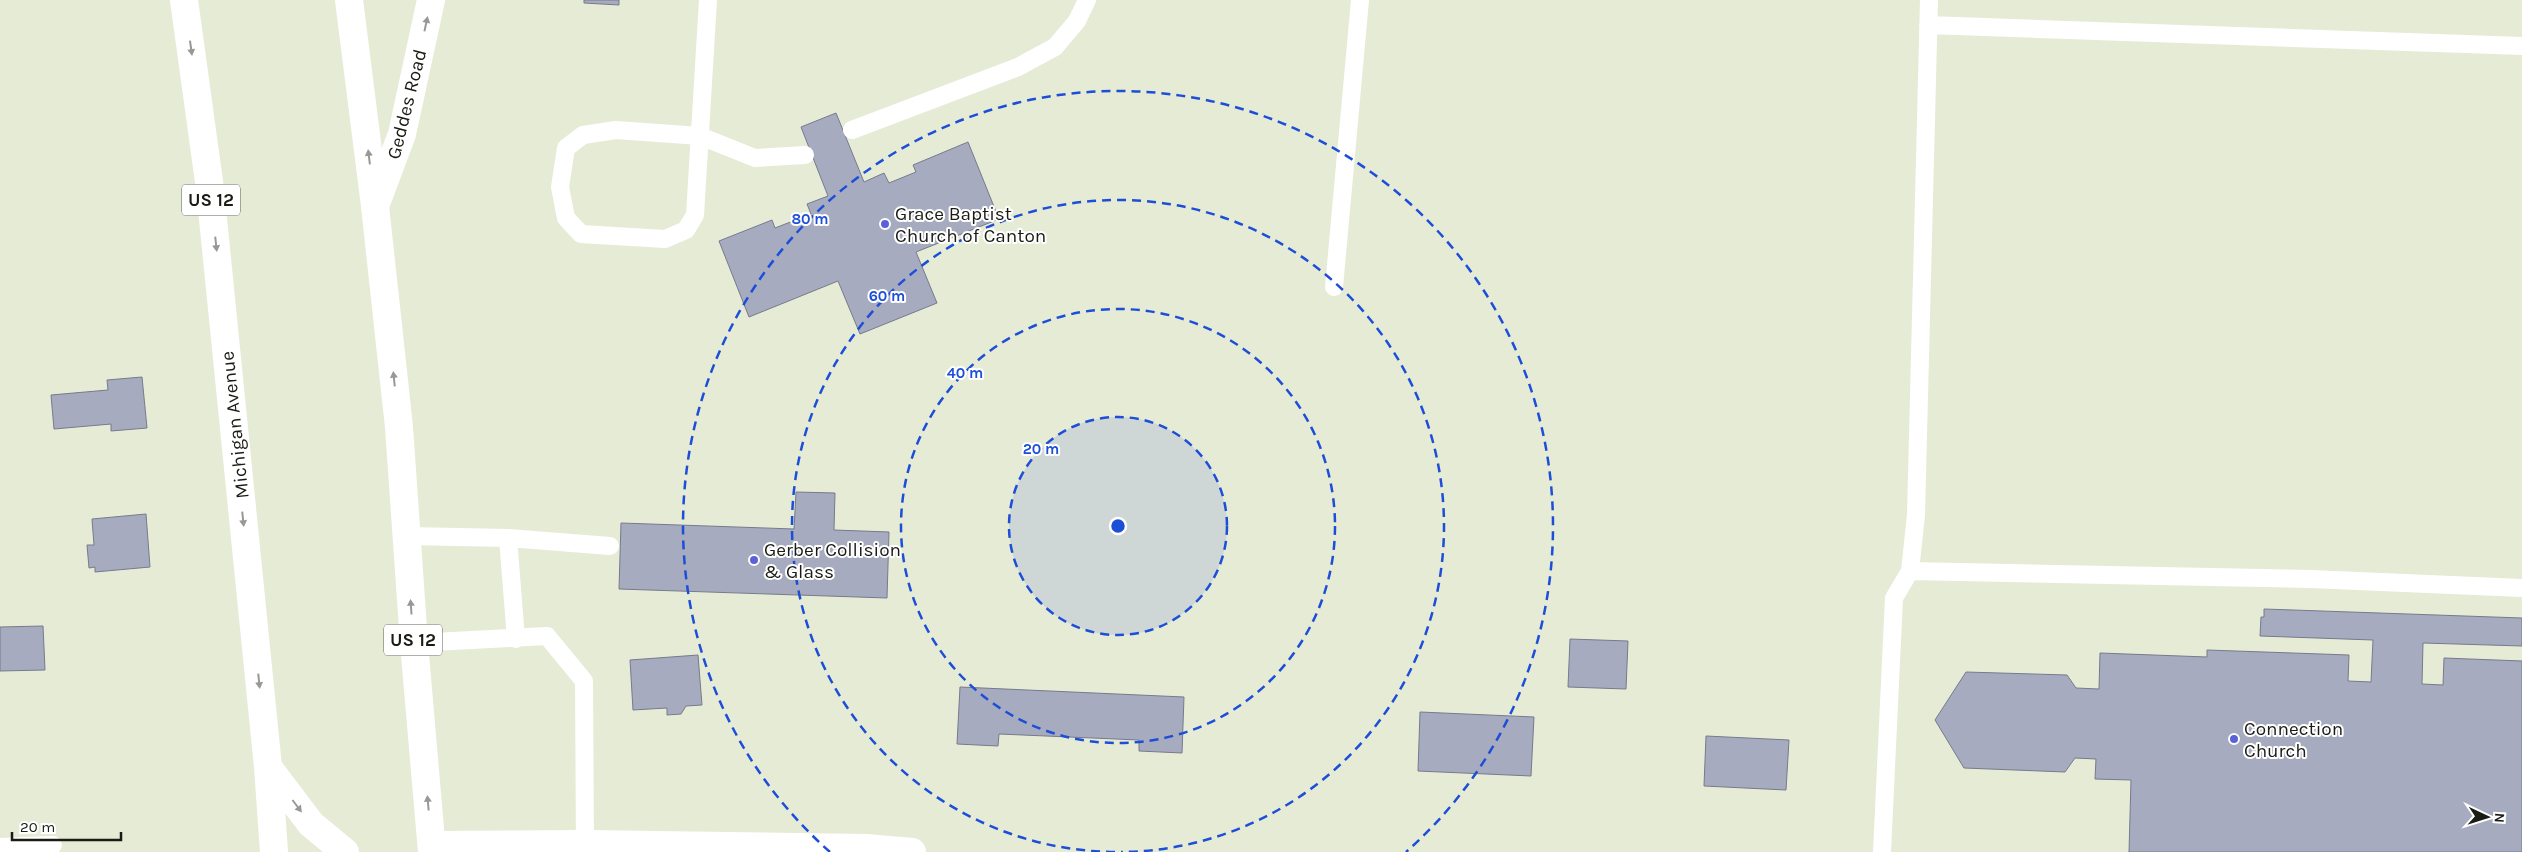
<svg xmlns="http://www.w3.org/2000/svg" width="2522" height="852" font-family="Karla,sans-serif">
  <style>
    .building { fill: #a7abbf; stroke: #767a8c }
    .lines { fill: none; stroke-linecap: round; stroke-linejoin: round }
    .service { stroke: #fff; stroke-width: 18 }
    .minor { stroke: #fff; stroke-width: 28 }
    .secondary { stroke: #fff; stroke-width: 28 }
    .primary { stroke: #fff; stroke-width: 28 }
    .oneway { fill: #989895 }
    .ring { fill: none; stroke: #1d4ed8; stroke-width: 2.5; stroke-dasharray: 9 6 }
    .poi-dot { fill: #5c61d9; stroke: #fff; stroke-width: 2 }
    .labels { text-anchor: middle; stroke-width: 4; stroke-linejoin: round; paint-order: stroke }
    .shield { fill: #fff; stroke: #5e5f5a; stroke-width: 1 }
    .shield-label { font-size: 18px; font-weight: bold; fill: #191b14 }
    .street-label { font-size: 19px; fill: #191b14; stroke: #fff }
    .poi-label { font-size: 19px; fill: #191b14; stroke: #fff; text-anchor: start }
    .centre { fill: #1d4ed8; stroke: #fff; stroke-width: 2.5 }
    .ring-label { font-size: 15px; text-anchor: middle; font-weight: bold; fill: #1d4ed8; stroke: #fff; stroke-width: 4; stroke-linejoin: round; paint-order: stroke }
  </style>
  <rect width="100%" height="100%" fill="#e6ebd6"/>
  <path class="building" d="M 584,0 L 619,0 L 619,5 L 584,3 Z
    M 836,113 L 864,182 L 884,173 L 889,183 L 916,172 L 913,165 L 968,142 L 999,219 L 916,252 L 937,303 L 860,334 L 838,281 L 749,317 L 719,241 L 772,220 L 775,228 L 811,214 L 807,204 L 828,196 L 801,127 Z
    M 142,377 L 147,428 L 111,431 L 111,424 L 54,429 L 51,395 L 108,390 L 107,380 Z
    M 796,492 L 835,493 L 834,530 L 889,532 L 887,598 L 619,589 L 621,523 L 794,529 Z
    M 146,514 L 150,567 L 95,572 L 95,567 L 89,568 L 87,545 L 94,545 L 92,519 Z
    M 2264,609 L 2522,618 L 2522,646 L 2423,643 L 2422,684 L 2443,685 L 2444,658 L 2522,661 L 2522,852 L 2129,852 L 2131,780 L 2095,779 L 2096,759 L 2075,758 L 2065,772 L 1964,768 L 1935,720 L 1966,672 L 2067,675 L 2076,688 L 2099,689 L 2100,653 L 2207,657 L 2207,650 L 2349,655 L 2348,681 L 2371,682 L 2373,640 L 2260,636 L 2261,617 L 2264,617 Z
    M 43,626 L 45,670 L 0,671 L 0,627 Z
    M 1570,639 L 1628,641 L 1626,689 L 1568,687 Z
    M 698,655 L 702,705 L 686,706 L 681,714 L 667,715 L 667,708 L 633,710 L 630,660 Z
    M 960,687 L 1184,697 L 1182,753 L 1139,751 L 1139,740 L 999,734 L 998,746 L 957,744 Z
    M 1420,712 L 1534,717 L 1531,776 L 1418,771 Z
    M 1706,736 L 1789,740 L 1786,790 L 1704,786 Z"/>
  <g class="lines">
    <path class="service" d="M 708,0 L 695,215 L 686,230 L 665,239 L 581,234 L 566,218 L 560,187 L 566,148 L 583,135 L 616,130 L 700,136 L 755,158 L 805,155
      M 1928,25 L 2522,46
      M 852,130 L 1018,67 L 1055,47 L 1077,21 L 1087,0
      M 1334,287 L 1360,0
      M 407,536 L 508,538 L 610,546
      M 508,538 L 516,639
      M 1910,571 L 2311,579 L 2522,588
      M 414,643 L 547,636 L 584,681 L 585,852
      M 0,847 L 53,845
      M 1882,852 L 1894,598 L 1910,571 L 1916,515 L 1929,0"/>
    <path class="minor" d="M 432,845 L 586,844 L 866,848 L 912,852"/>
    <path class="secondary" d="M 375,206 L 402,134 L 431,0"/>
    <path class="primary" d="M 184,0 L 210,189 L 268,767 L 274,852
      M 349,0 L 375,206 L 399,427 L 414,643 L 432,852
      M 268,767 L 311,824 L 345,852"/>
  </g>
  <defs><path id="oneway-solid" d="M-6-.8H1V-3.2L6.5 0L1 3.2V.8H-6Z" transform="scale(1.25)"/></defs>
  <g class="oneway">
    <use href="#oneway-solid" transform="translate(426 24) rotate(-78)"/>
    <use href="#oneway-solid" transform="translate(191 48) rotate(82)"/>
    <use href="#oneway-solid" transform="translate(369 157) rotate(-97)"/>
    <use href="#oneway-solid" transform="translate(216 244) rotate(84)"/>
    <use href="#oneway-solid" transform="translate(394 379) rotate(-96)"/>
    <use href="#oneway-solid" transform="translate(243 519) rotate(84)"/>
    <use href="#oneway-solid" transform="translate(411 607) rotate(-94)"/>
    <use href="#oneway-solid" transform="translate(259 681) rotate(84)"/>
    <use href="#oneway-solid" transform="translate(428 803) rotate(-95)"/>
    <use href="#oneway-solid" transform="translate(297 806) rotate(53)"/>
  </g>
  <circle cx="1118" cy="526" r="109" fill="#1d4ed8" fill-opacity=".12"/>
  <g class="ring">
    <circle cx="1118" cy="526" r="109"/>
    <circle cx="1118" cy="526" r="217"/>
    <path d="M1115 852A326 326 0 1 1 1121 852"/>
    <path d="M830 852A435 435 0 1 1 1406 852"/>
  </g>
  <g class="poi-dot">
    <circle cx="885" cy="224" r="5"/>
    <circle cx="754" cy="560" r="5"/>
    <circle cx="2234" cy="739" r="5"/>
  </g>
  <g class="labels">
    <g class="shield">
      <rect x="182" y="184.5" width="58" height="31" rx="4"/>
      <rect x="384" y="624.5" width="58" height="31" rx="4"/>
    </g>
    <g class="shield-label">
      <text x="211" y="206">US 12</text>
      <text x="413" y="646">US 12</text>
    </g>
    <g class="street-label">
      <text transform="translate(406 104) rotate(-76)" y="7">Geddes Road</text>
      <text transform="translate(234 425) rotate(-96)" y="7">Michigan Avenue</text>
    </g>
    <g class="poi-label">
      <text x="895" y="220">Grace Baptist<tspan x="895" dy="22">Church of Canton</tspan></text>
      <text x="764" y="556">Gerber Collision<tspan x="764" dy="22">&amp; Glass</tspan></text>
      <text x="2244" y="735">Connection<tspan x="2244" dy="22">Church</tspan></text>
    </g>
  </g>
  <circle cx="1118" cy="526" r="8" class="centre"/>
  <g class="ring-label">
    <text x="810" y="224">80 m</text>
    <text x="887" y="301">60 m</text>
    <text x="965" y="378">40 m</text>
    <text x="1041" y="454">20 m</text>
  </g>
  <g transform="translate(2487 817) rotate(94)" stroke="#ffffff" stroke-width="4" paint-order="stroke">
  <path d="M0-4L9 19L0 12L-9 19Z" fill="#191b14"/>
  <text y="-8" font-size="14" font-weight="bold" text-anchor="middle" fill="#191b14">N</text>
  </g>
  <path d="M12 832v8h109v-8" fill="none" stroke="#191b14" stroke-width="2.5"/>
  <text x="20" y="832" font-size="15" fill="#191b14" stroke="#ffffff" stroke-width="4" paint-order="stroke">20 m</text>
</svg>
